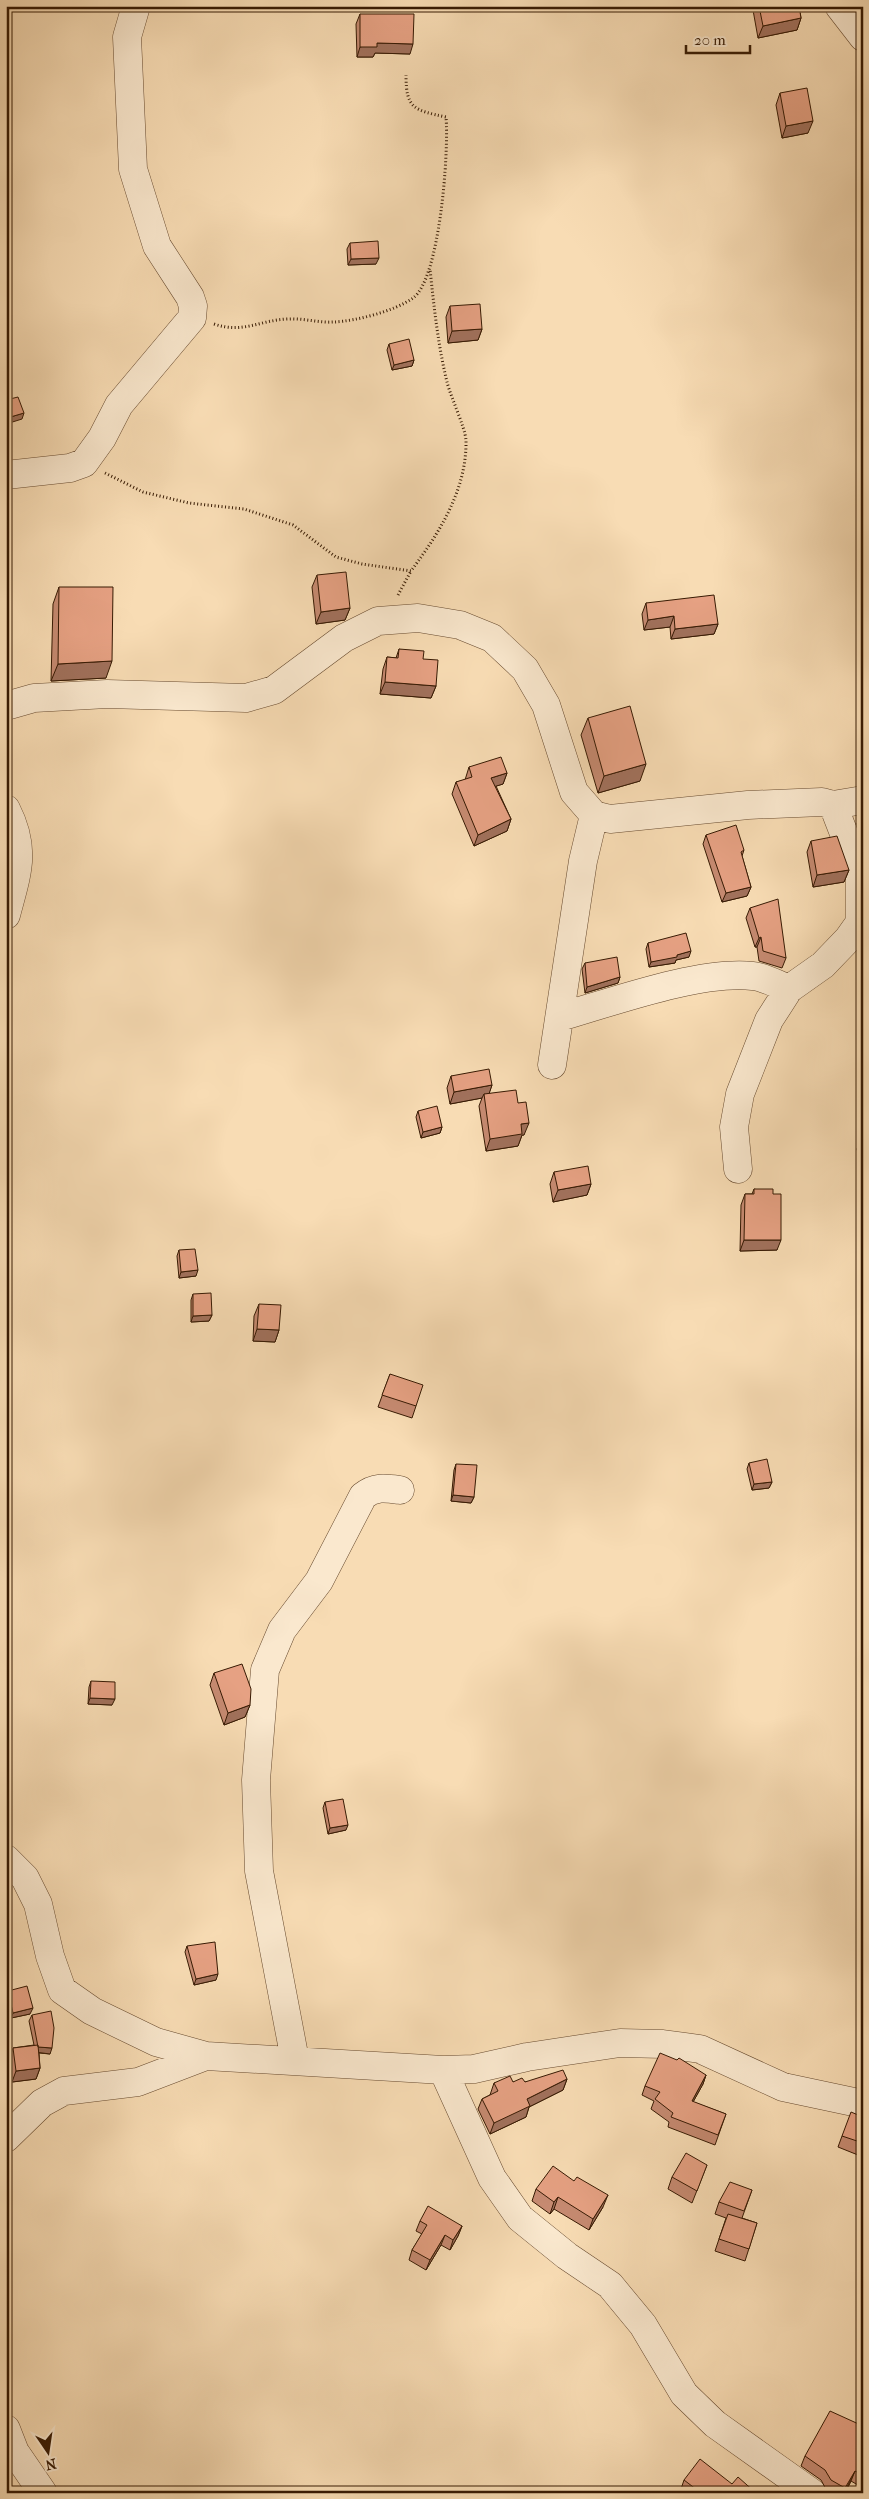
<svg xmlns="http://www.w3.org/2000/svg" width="869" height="2499" font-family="'IM FELL French Canon',serif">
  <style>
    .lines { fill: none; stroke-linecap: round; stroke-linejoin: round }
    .minor-casing { stroke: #674a2f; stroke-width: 29 }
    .path { stroke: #371a03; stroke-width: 3; stroke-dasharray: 1 2.5; stroke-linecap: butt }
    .minor { stroke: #fae8ce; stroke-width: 28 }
    .wall { fill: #c68a71; stroke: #371a03 }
    .shaded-wall { fill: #a1715c; stroke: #371a03 }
    .building { fill: #e6a183; stroke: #371a03 }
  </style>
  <rect width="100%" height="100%" fill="#f8dcb4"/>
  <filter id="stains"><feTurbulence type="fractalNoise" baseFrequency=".004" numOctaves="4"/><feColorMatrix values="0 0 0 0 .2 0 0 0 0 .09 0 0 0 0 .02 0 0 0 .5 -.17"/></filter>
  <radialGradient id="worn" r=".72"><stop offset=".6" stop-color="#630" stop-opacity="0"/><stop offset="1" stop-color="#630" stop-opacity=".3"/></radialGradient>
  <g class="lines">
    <g class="minor-casing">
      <path id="minor" d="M 839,6 L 863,37
        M 6,475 L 70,468 L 84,463 L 102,438 L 119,405 L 192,318 L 193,306 L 190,297 L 157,246 L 133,169 L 127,37 L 136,6
        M 6,706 L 34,698 L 107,694 L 246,698 L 274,690 L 344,638 L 378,621 L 418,618 L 460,625 L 492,638 L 525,669 L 546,705 L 574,792 L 594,815 L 610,819 L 748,805 L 822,802 L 833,805 L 863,800
        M 6,809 C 27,850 17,873 6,915
        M 560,1017 C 612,1002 700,970 753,976 C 765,977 778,985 789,989
        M 552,1065 L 583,861 L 594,815
        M 738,1169 L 734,1127 L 740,1094 L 769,1020 L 789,989 L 823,965 L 848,939 L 860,922 L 860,875 L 833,805
        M 6,1859 L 25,1878 L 38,1904 L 50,1956 L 62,1990 L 92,2011 L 156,2042 L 206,2056 L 443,2070 L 474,2069 L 527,2057 L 620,2043 L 663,2044 L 700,2049 L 783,2087 L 863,2104
        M 295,2060 L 259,1871 L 256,1780 L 265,1670 L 282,1630 L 319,1581 L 363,1496 C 375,1486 386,1488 400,1490
        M 443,2070 L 492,2178 L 520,2218 L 567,2256 L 610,2285 L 643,2325 L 684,2394 L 715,2424 L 812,2493
        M 6,2138 L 42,2103 L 64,2091 L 138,2082 L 206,2056
        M 6,2429 L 15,2452 L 43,2493"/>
    </g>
    <path class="path" d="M 214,324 C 243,334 260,320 288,319 C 303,318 319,323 334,322 C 356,321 395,311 413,298 C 440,279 449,151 446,117 C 414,110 406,109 406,75
      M 105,473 L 143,492 L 189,503 L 244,509 L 293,525 L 336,557 L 362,564 L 411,571 C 439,533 467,490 466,440 C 465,427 451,398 447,382 C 438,345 434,307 430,269
      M 398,595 L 411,571"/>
    <use href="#minor" class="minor"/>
  </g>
  <path class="wall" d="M 754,6 L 799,6 L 801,18 L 797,30 L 758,38 L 753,10 Z
    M 360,14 L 410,54 L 375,53 L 373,57 L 357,57 L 356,24 Z
    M 780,93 L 808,133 L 782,138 L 776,105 Z
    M 350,243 L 376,264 L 348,265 L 347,249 Z
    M 450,306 L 482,329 L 478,340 L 448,343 L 446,317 Z
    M 389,344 L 414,360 L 412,366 L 392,370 L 387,350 Z
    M 317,575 L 350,608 L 345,620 L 316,624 L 312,587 Z
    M 59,587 L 106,678 L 51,681 L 53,604 Z
    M 646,603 L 718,624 L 714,634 L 671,639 L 670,627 L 644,630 L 642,614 Z
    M 399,649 L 423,659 L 436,686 L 431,698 L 380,694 L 383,669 L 387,657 L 396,658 Z
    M 588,718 L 640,781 L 598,793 L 581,735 Z
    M 469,767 L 507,773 L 503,784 L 496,786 L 511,819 L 507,831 L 474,846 L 452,794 L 456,782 L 465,780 Z
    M 863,817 L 863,839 L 857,824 L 859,818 Z
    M 706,835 L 744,850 L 742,856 L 751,887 L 747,896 L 722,902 L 703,844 Z
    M 811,841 L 849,870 L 844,882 L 813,887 L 807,852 Z
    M 750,908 L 786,958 L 782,968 L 759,961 L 757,947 L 755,947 L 746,918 Z
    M 648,943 L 689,957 L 676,960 L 675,963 L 649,967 L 646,949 Z
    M 585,963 L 620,977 L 618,983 L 585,993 L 582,969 Z
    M 451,1076 L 492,1085 L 489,1093 L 518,1103 L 524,1135 L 522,1135 L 518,1146 L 486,1151 L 479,1106 L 482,1098 L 450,1104 L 447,1088 Z
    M 418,1111 L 442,1127 L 440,1133 L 421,1138 L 416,1117 Z
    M 861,1137 L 863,1137 L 863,1172 L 857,1149 Z
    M 554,1172 L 591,1184 L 587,1195 L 553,1202 L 550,1184 Z
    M 754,1189 L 773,1194 L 777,1250 L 740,1251 L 741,1205 L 745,1194 L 752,1194 Z
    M 179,1250 L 196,1276 L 179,1278 L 177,1256 Z
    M 193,1294 L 212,1315 L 209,1321 L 191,1322 L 191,1300 Z
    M 259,1304 L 279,1330 L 275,1342 L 253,1341 L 254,1316 Z
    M 390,1374 L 416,1406 L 412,1418 L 378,1407 Z
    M 749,1463 L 772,1482 L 769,1488 L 752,1490 L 747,1469 Z
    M 456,1464 L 474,1497 L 471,1503 L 451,1501 L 454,1470 Z
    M 214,1673 L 250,1705 L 245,1717 L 224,1725 L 210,1685 Z
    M 91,1681 L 112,1705 L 88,1704 L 89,1687 Z
    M 325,1802 L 346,1830 L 328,1834 L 323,1808 Z
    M 187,1946 L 216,1980 L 194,1985 L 185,1952 Z
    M 8,1991 L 30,2014 L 11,2018 L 6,1998 Z
    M 32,2015 L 50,2054 L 39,2053 L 40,2068 L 36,2079 L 12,2082 L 9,2060 L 13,2048 L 34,2045 L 29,2021 Z
    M 706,2075 L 703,2084 L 693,2102 L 726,2114 L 715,2145 L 668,2127 L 669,2122 L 651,2109 L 654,2101 L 642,2095 L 645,2086 Z
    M 567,2079 L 563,2090 L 529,2107 L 526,2117 L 490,2134 L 478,2109 L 482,2099 L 490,2095 L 494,2083 L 513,2082 L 525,2082 Z
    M 863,2117 L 863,2157 L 838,2147 L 842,2136 Z
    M 707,2165 L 692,2203 L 668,2189 L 672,2177 Z
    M 536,2189 L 603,2207 L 589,2230 L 554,2209 L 550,2214 L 532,2201 Z
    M 752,2190 L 742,2218 L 757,2223 L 745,2261 L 715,2251 L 726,2218 L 715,2214 L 719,2202 Z
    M 420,2221 L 462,2226 L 458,2236 L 450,2250 L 441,2245 L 426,2270 L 409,2260 L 412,2250 L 422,2234 L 416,2231 Z
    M 863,2426 L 863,2488 L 851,2481 L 845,2493 L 830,2493 L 827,2491 L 821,2480 L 801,2466 L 805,2456 Z
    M 684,2480 L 732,2484 L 756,2493 L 681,2493 L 680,2492 Z"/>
  <path class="shaded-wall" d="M 801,18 L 797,30 L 758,38 L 763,26 Z
    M 377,43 L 413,44 L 410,54 L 375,53 L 373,57 L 357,57 L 360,47 Z
    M 813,121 L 808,133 L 782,138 L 786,126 Z
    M 379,258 L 376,264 L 348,265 L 351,259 Z
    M 482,329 L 478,340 L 448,343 L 452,331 Z
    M 414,360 L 412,366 L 392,370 L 394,365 Z
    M 24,413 L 22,419 L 6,424 L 7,418 Z
    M 350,608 L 345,620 L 316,624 L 321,612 Z
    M 674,616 L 670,627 L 644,630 L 648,620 Z
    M 718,624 L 714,634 L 671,639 L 675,629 Z
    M 112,661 L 106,678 L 51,681 L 58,664 Z
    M 385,682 L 436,686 L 431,698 L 380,694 Z
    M 646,764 L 640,781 L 598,793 L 604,776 Z
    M 507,773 L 503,784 L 487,789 L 491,778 Z
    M 511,819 L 507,831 L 474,846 L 478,835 Z
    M 849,870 L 844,882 L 813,887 L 817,875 Z
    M 751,887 L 747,896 L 722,902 L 726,893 Z
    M 761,937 L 757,947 L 755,947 L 759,938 Z
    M 691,951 L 689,957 L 676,960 L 675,963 L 649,967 L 651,962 Z
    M 620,977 L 618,983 L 585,993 L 587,987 Z
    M 492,1085 L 488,1097 L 484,1094 L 482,1098 L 450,1104 L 454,1092 Z
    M 529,1123 L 524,1135 L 522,1135 L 518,1146 L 486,1151 L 490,1139 L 521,1124 Z
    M 442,1127 L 440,1133 L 421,1138 L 423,1132 Z
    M 591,1184 L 587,1195 L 553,1202 L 558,1190 Z
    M 744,1240 L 781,1240 L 777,1250 L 740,1251 Z
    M 198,1270 L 196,1276 L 179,1278 L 181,1272 Z
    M 212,1315 L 209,1321 L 191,1322 L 193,1316 Z
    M 257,1329 L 279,1330 L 275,1342 L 253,1341 Z
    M 772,1482 L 769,1488 L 752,1490 L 754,1484 Z
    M 453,1495 L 474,1497 L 471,1503 L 451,1501 Z
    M 90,1698 L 115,1699 L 112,1705 L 88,1704 Z
    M 250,1705 L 245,1717 L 224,1725 L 228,1713 Z
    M 348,1825 L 346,1830 L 328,1834 L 330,1828 Z
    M 218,1974 L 216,1980 L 194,1985 L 196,1979 Z
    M 33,2008 L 30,2014 L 11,2018 L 13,2013 Z
    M 38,2047 L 52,2048 L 50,2054 L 35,2052 Z
    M 40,2068 L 36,2079 L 12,2082 L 16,2071 Z
    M 706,2075 L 703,2084 L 688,2111 L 692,2101 Z
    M 567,2079 L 563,2090 L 529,2107 L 526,2117 L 490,2134 L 494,2123 L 527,2099 Z
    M 608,2195 L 603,2207 L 589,2230 L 593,2219 Z
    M 558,2197 L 554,2209 L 550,2214 L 554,2202 Z
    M 462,2226 L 458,2236 L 450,2250 L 453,2240 Z
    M 445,2235 L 441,2245 L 426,2270 L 430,2260 Z
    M 855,2471 L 851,2481 L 845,2493 L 844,2493 Z"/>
  <path class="building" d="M 759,6 L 799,6 L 801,18 L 763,26 Z
    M 360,14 L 414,14 L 413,44 L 377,43 L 377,47 L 360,47 Z
    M 807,88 L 813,121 L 786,126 L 780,93 Z
    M 378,241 L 379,258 L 351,259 L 350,243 Z
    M 480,304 L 482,329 L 452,331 L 450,306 Z
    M 409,339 L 414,360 L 394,365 L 389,344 Z
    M 18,397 L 24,413 L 7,418 L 6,416 L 6,400 Z
    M 346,572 L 350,608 L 321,612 L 317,575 Z
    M 59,587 L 113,587 L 112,661 L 58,664 Z
    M 714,595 L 718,624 L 675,629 L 674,616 L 648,620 L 646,603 Z
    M 399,649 L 424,651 L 423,659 L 438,660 L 436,686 L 385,682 L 387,657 L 398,658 Z
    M 630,706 L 646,764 L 604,776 L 588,718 Z
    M 501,757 L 507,773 L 491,778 L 511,819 L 478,835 L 456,782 L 472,777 L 469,767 Z
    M 863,817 L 863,827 L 859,818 Z
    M 736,825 L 744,850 L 741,852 L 751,887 L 726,893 L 706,835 Z
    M 837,836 L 849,870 L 817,875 L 811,841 Z
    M 778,899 L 786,958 L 763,951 L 761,937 L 759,938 L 750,908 Z
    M 686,933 L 691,951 L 677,955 L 677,957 L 651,962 L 648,943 Z
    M 617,957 L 620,977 L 587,987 L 585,963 Z
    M 489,1069 L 492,1085 L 454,1092 L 451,1076 Z
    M 516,1090 L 518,1103 L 526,1102 L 529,1123 L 521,1124 L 522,1134 L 490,1139 L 484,1094 Z
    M 437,1106 L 442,1127 L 423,1132 L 418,1111 Z
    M 588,1166 L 591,1184 L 558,1190 L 554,1172 Z
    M 754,1189 L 773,1189 L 773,1194 L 781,1194 L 781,1240 L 744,1240 L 745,1194 L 754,1194 Z
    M 195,1249 L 198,1270 L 181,1272 L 179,1250 Z
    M 211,1293 L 212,1315 L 193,1316 L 193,1294 Z
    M 259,1304 L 281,1305 L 279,1330 L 257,1329 Z
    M 390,1374 L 423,1385 L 416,1406 L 382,1395 Z
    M 767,1459 L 772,1482 L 754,1484 L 749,1463 Z
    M 456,1464 L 477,1465 L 474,1497 L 453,1495 Z
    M 242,1664 L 251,1689 L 250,1705 L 228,1713 L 214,1673 Z
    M 91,1681 L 115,1682 L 115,1699 L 90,1698 Z
    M 343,1799 L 348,1825 L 330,1828 L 325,1802 Z
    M 215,1942 L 218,1974 L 196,1979 L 187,1946 Z
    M 27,1986 L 33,2008 L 13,2013 L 8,1991 Z
    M 51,2011 L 54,2028 L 52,2048 L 38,2047 L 32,2015 Z
    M 38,2045 L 40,2068 L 16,2071 L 13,2048 Z
    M 660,2053 L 677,2060 L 679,2058 L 706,2075 L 692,2101 L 726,2114 L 718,2135 L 671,2117 L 673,2113 L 655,2099 L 660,2092 L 645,2086 Z
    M 563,2070 L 567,2079 L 527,2099 L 530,2106 L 494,2123 L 482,2099 L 498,2091 L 494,2083 L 510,2076 L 513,2082 L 522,2078 L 525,2082 Z
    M 851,2112 L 863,2117 L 863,2143 L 842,2136 Z
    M 686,2153 L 707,2165 L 697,2191 L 672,2177 Z
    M 553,2166 L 574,2181 L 577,2177 L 608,2195 L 593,2219 L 558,2197 L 554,2202 L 536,2189 Z
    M 730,2182 L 752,2190 L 744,2211 L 719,2202 Z
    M 428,2206 L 462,2226 L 453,2240 L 445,2235 L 430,2260 L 412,2250 L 427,2225 L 420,2221 Z
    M 728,2214 L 757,2223 L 749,2249 L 719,2239 Z
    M 830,2411 L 863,2426 L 863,2475 L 855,2471 L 845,2488 L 831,2480 L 825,2470 L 805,2456 Z
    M 700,2459 L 732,2484 L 738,2477 L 756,2493 L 701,2493 L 684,2480 Z"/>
  <rect width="869" height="2499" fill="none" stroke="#f8dcb4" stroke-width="25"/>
  <rect x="8" y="8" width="854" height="2484" fill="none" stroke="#371a03" stroke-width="2.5"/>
  <rect x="12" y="12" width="844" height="2474" fill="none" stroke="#371a03"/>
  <g transform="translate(48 2452) rotate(167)" stroke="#fae8ce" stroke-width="4" paint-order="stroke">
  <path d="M0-4L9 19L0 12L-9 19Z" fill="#371a03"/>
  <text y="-8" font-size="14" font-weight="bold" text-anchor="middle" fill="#371a03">N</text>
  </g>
  <path d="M686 45v8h64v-8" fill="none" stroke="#371a03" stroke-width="2.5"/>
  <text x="694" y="45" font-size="15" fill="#371a03" stroke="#fae8ce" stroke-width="4" paint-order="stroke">20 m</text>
  <rect width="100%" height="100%" filter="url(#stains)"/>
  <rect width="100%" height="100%" fill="url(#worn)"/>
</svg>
